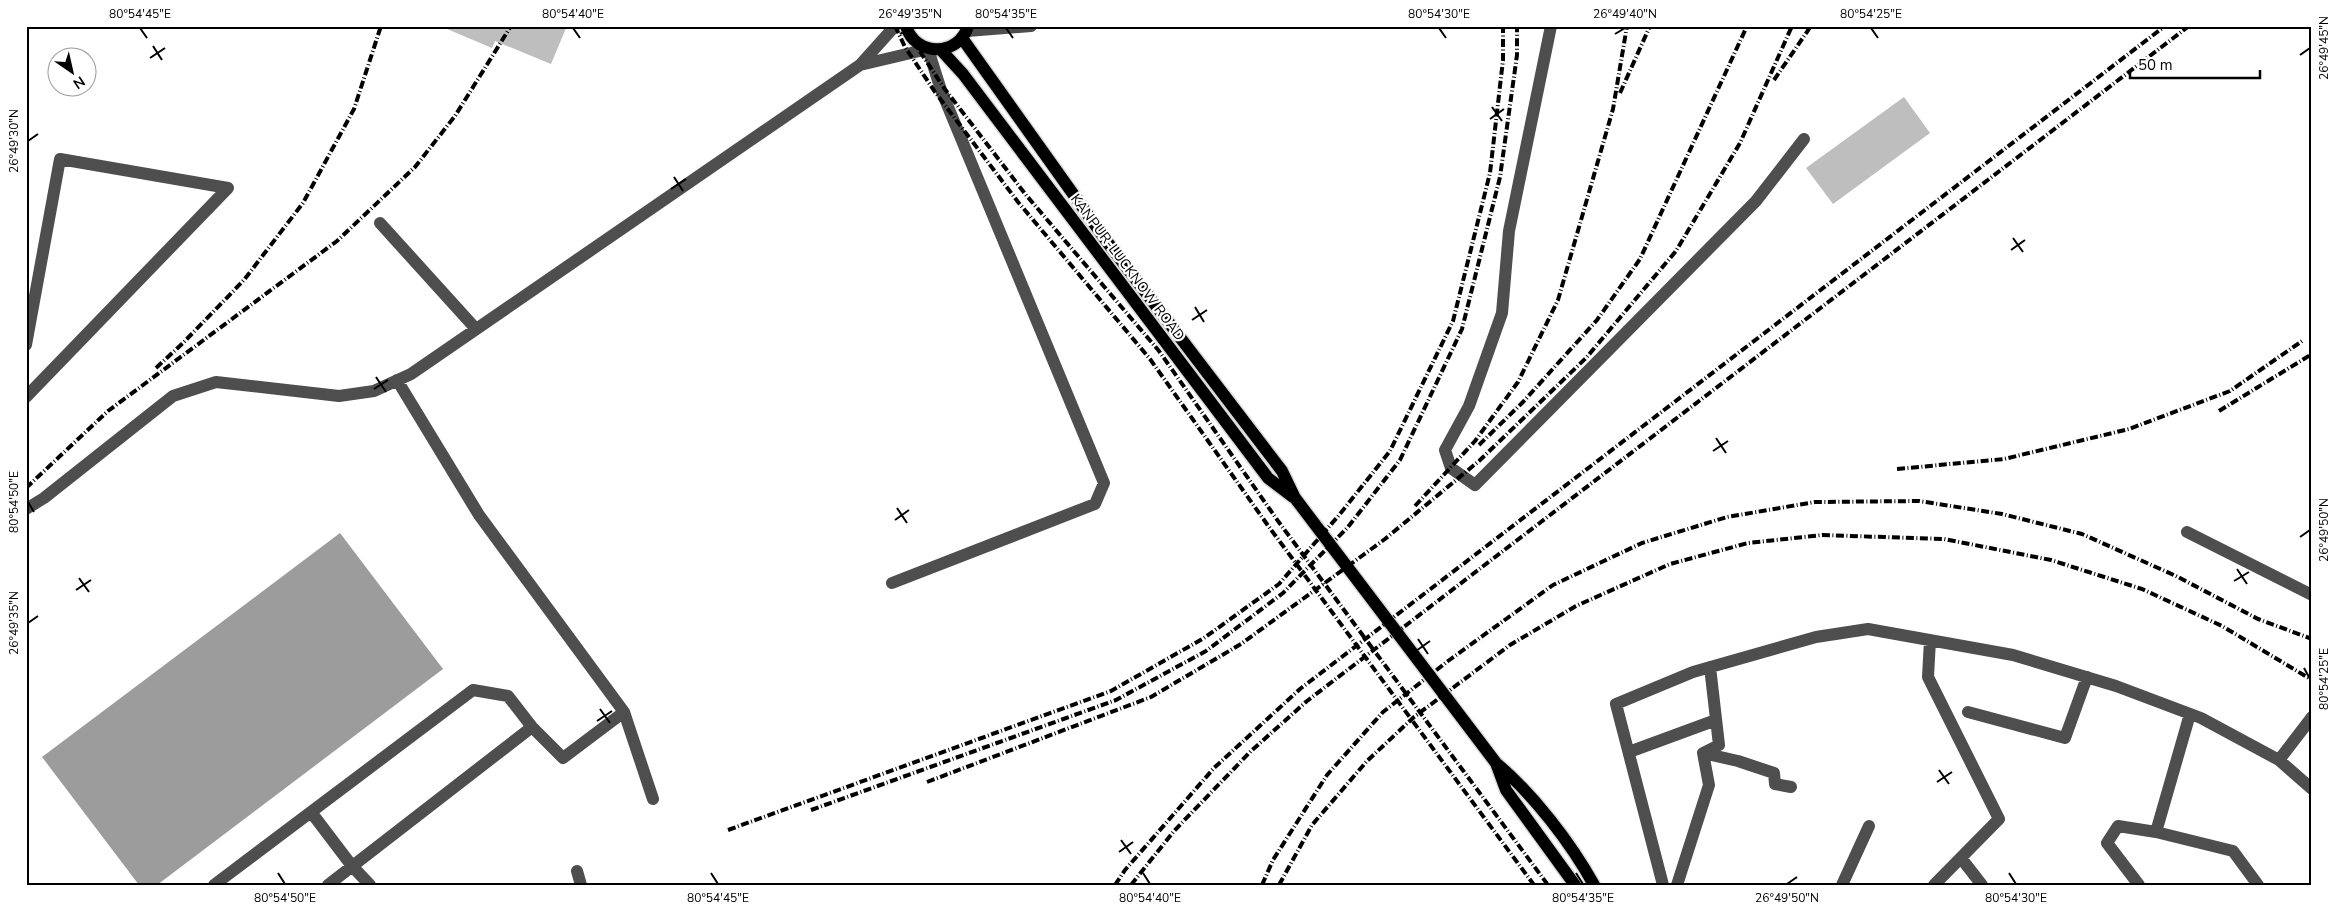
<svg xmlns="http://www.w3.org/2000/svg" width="2338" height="911" font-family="'Nunito Sans',sans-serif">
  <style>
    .water { fill: #9c9c9c }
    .building { fill: #bebebe }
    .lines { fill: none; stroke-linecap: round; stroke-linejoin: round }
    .major-casing { stroke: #dbdbdb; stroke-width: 15 }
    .minor { stroke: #4e4e4e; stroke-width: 12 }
    .major { stroke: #000; stroke-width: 12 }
    .rail { stroke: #000; stroke-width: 4; stroke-dasharray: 8 2.5 1 2.5; stroke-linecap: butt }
    .ticks { fill: none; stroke: #000; stroke-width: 2 }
    .labels { text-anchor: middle; stroke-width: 4.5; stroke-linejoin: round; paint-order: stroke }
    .street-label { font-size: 14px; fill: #000; stroke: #fff }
    .neatline { fill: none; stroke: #000; stroke-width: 2 }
    .ticks-label { font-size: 12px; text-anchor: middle; fill: #000 }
  </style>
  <rect width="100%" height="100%" fill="#fff"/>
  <path class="water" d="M 340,533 L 443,669 L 157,885 L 139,885 L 42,757 Z"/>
  <path class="building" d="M 440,26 L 567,26 L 551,64 L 495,41 L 492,48 Z
    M 1904,97 L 1930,133 L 1833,204 L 1806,168 Z"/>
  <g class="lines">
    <g class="major-casing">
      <path id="major" d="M 906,26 C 915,57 959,57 968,26
        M 962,38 L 1108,243 L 1282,471 L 1295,498 L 1496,763 C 1533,794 1571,843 1594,885
        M 941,50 L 963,74 L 1268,478 L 1293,497
        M 1496,763 L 1506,790 L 1575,885"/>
    </g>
    <path class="minor" d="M 1551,26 L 1509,231 L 1502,313 L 1469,406 L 1445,450 L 1451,468 L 1475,485 L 1756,201 L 1804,139
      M 967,31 L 1031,26
      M 860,65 L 928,49 L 941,90 L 1104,483 L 1095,504 L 892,583
      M 380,223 L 476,329
      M 26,345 L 60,159 L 228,188
      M 397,380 L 479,515 L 624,712 L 653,799
      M 26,397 L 228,188
      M 26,509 L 44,498 L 173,396 L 216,382 L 339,396 L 374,391 L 411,374 L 860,65 L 895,26
      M 2187,532 L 2312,595
      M 1930,640 L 1928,677 L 1999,819 L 1934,885
      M 1968,712 L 2065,738 L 2087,677
      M 2312,717 L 2279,760 L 2312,789
      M 1629,752 L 1716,720
      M 1703,753 L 1738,761 L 1774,773 L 1775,784 L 1791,787
      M 311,812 L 352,866 L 370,885
      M 2156,832 L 2233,851 L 2258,885
      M 1961,858 L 1982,885
      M 577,871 L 581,885
      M 214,885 L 473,690 L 508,696 L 532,727 L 563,758 L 624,712
      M 328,885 L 532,727
      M 1663,885 L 1616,704 L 1693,672 L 1816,637 L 1868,629 L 2013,655 L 2116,686 L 2201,718 L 2279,760
      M 1677,885 L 1709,785 L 1703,753 L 1719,745 L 1710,667
      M 1842,885 L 1869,826
      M 2139,885 L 2107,843 L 2118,826 L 2156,832 L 2190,714"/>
    <use href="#major" class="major"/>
    <path class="rail" d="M 895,26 L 905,47 L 935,92 L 1018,202 L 1150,359 L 1269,527 L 1534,885
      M 908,26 L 915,44 L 944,88 L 1026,195 L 1159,351 L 1278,521 L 1548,885
      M 1774,80 L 1811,26
      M 1620,93 L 1650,26
      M 156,368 L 183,343 L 244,280 L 303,203 L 354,109 L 381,26
      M 2219,411 L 2312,354
      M 1479,445 L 1523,402 L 1597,320 L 1640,259 L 1747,26
      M 1897,469 L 2004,459 L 2129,429 L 2230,391 L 2302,341
      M 26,488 L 108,411 L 337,241 L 415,167 L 455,116 L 511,26
      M 1415,506 L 1475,441 L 1518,382 L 1558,300 L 1613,109 L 1627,26
      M 927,782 L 1151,697 L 1241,644 L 1385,539 L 1479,461 L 1586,358 L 1676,251 L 1740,143 L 1792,26
      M 811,810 L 1116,700 L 1206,651 L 1283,593 L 1348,527 L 1400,460 L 1462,329 L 1500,177 L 1517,55 L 1517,26
      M 728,830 L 1111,691 L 1204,638 L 1279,584 L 1340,514 L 1390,451 L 1453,321 L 1490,173 L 1503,60 L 1503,26
      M 1115,885 L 1125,870 L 1214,768 L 1300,689 L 2165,26
      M 1131,885 L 1174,831 L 1251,751 L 1307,701 L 2189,26
      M 1262,885 L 1273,860 L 1327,775 L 1383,712 L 1448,661 L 1553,585 L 1642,543 L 1727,517 L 1815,502 L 1919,501 L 2002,514 L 2082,534 L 2176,576 L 2258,619 L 2312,639
      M 1279,885 L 1312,825 L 1367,761 L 1414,717 L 1510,645 L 1576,606 L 1670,564 L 1748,543 L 1822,535 L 1944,539 L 2051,560 L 2142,589 L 2222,626 L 2312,680"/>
  </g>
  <path class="ticks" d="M 140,28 L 147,38M 573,28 L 580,38M 1006,28 L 1013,38M 1439,28 L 1446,38M 1871,28 L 1878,38M 900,34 L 910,28M 1615,34 L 1625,28M 153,46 L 162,60M 2300,55 L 2310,48M 150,58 L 165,48M 1492,107 L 1502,121M 1490,119 L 1504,109M 28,141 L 38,134M 674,177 L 683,191M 671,189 L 686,179M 2013,238 L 2023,252M 2011,250 L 2025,240M 1195,307 L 1204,322M 1192,320 L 1207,310M 376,377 L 386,392M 374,389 L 388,380M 1716,438 L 1726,453M 1713,451 L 1728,441M 28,502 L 34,512M 897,508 L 907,523M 895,520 L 909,510M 2300,537 L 2310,530M 2237,569 L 2247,584M 79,578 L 89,592M 2234,581 L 2249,572M 76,590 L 91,580M 28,623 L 38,616M 1418,639 L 1428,654M 1416,651 L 1430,641M 2304,668 L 2310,679M 600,709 L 610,723M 597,721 L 612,711M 1939,770 L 1949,784M 1937,782 L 1952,772M 1121,840 L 1131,854M 1119,852 L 1133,842M 278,873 L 285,884M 711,873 L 718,884M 1143,873 L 1150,884M 1576,873 L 1583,884M 2009,873 L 2016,884M 1787,884 L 1797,877"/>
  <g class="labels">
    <g class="street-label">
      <text transform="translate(1128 267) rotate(53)" y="5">KANPUR-LUCKNOW ROAD</text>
    </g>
  </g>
  <rect width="2338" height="911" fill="none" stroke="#ffffff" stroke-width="55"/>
  <g transform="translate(72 72) rotate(146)"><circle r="24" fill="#ffffff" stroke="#999999"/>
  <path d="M0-4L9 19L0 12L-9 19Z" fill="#000000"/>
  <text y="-8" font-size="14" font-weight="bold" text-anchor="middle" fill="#000000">N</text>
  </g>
  <path d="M2130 70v8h130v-8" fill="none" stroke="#000000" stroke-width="2.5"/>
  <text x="2138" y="70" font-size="15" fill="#000000" stroke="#ffffff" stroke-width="4" paint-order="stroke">50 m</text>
  <rect x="28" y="28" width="2282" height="856" class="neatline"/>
  <g class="ticks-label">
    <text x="140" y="18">80°54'45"E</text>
    <text x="573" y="18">80°54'40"E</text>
    <text x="910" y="18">26°49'35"N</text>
    <text x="1006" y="18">80°54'35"E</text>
    <text x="1439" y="18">80°54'30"E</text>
    <text x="1625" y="18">26°49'40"N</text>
    <text x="1871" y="18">80°54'25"E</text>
    <text transform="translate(2324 48) rotate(-90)" y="4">26°49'45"N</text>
    <text transform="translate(14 141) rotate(-90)" y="4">26°49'30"N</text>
    <text transform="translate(14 502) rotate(-90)" y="4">80°54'50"E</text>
    <text transform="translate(2324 530) rotate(-90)" y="4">26°49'50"N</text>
    <text transform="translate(14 623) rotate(-90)" y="4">26°49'35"N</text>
    <text transform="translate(2324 679) rotate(-90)" y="4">80°54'25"E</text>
    <text x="285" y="902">80°54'50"E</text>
    <text x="718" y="902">80°54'45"E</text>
    <text x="1150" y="902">80°54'40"E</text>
    <text x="1583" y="902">80°54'35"E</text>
    <text x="1787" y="902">26°49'50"N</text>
    <text x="2016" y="902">80°54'30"E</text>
  </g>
</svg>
